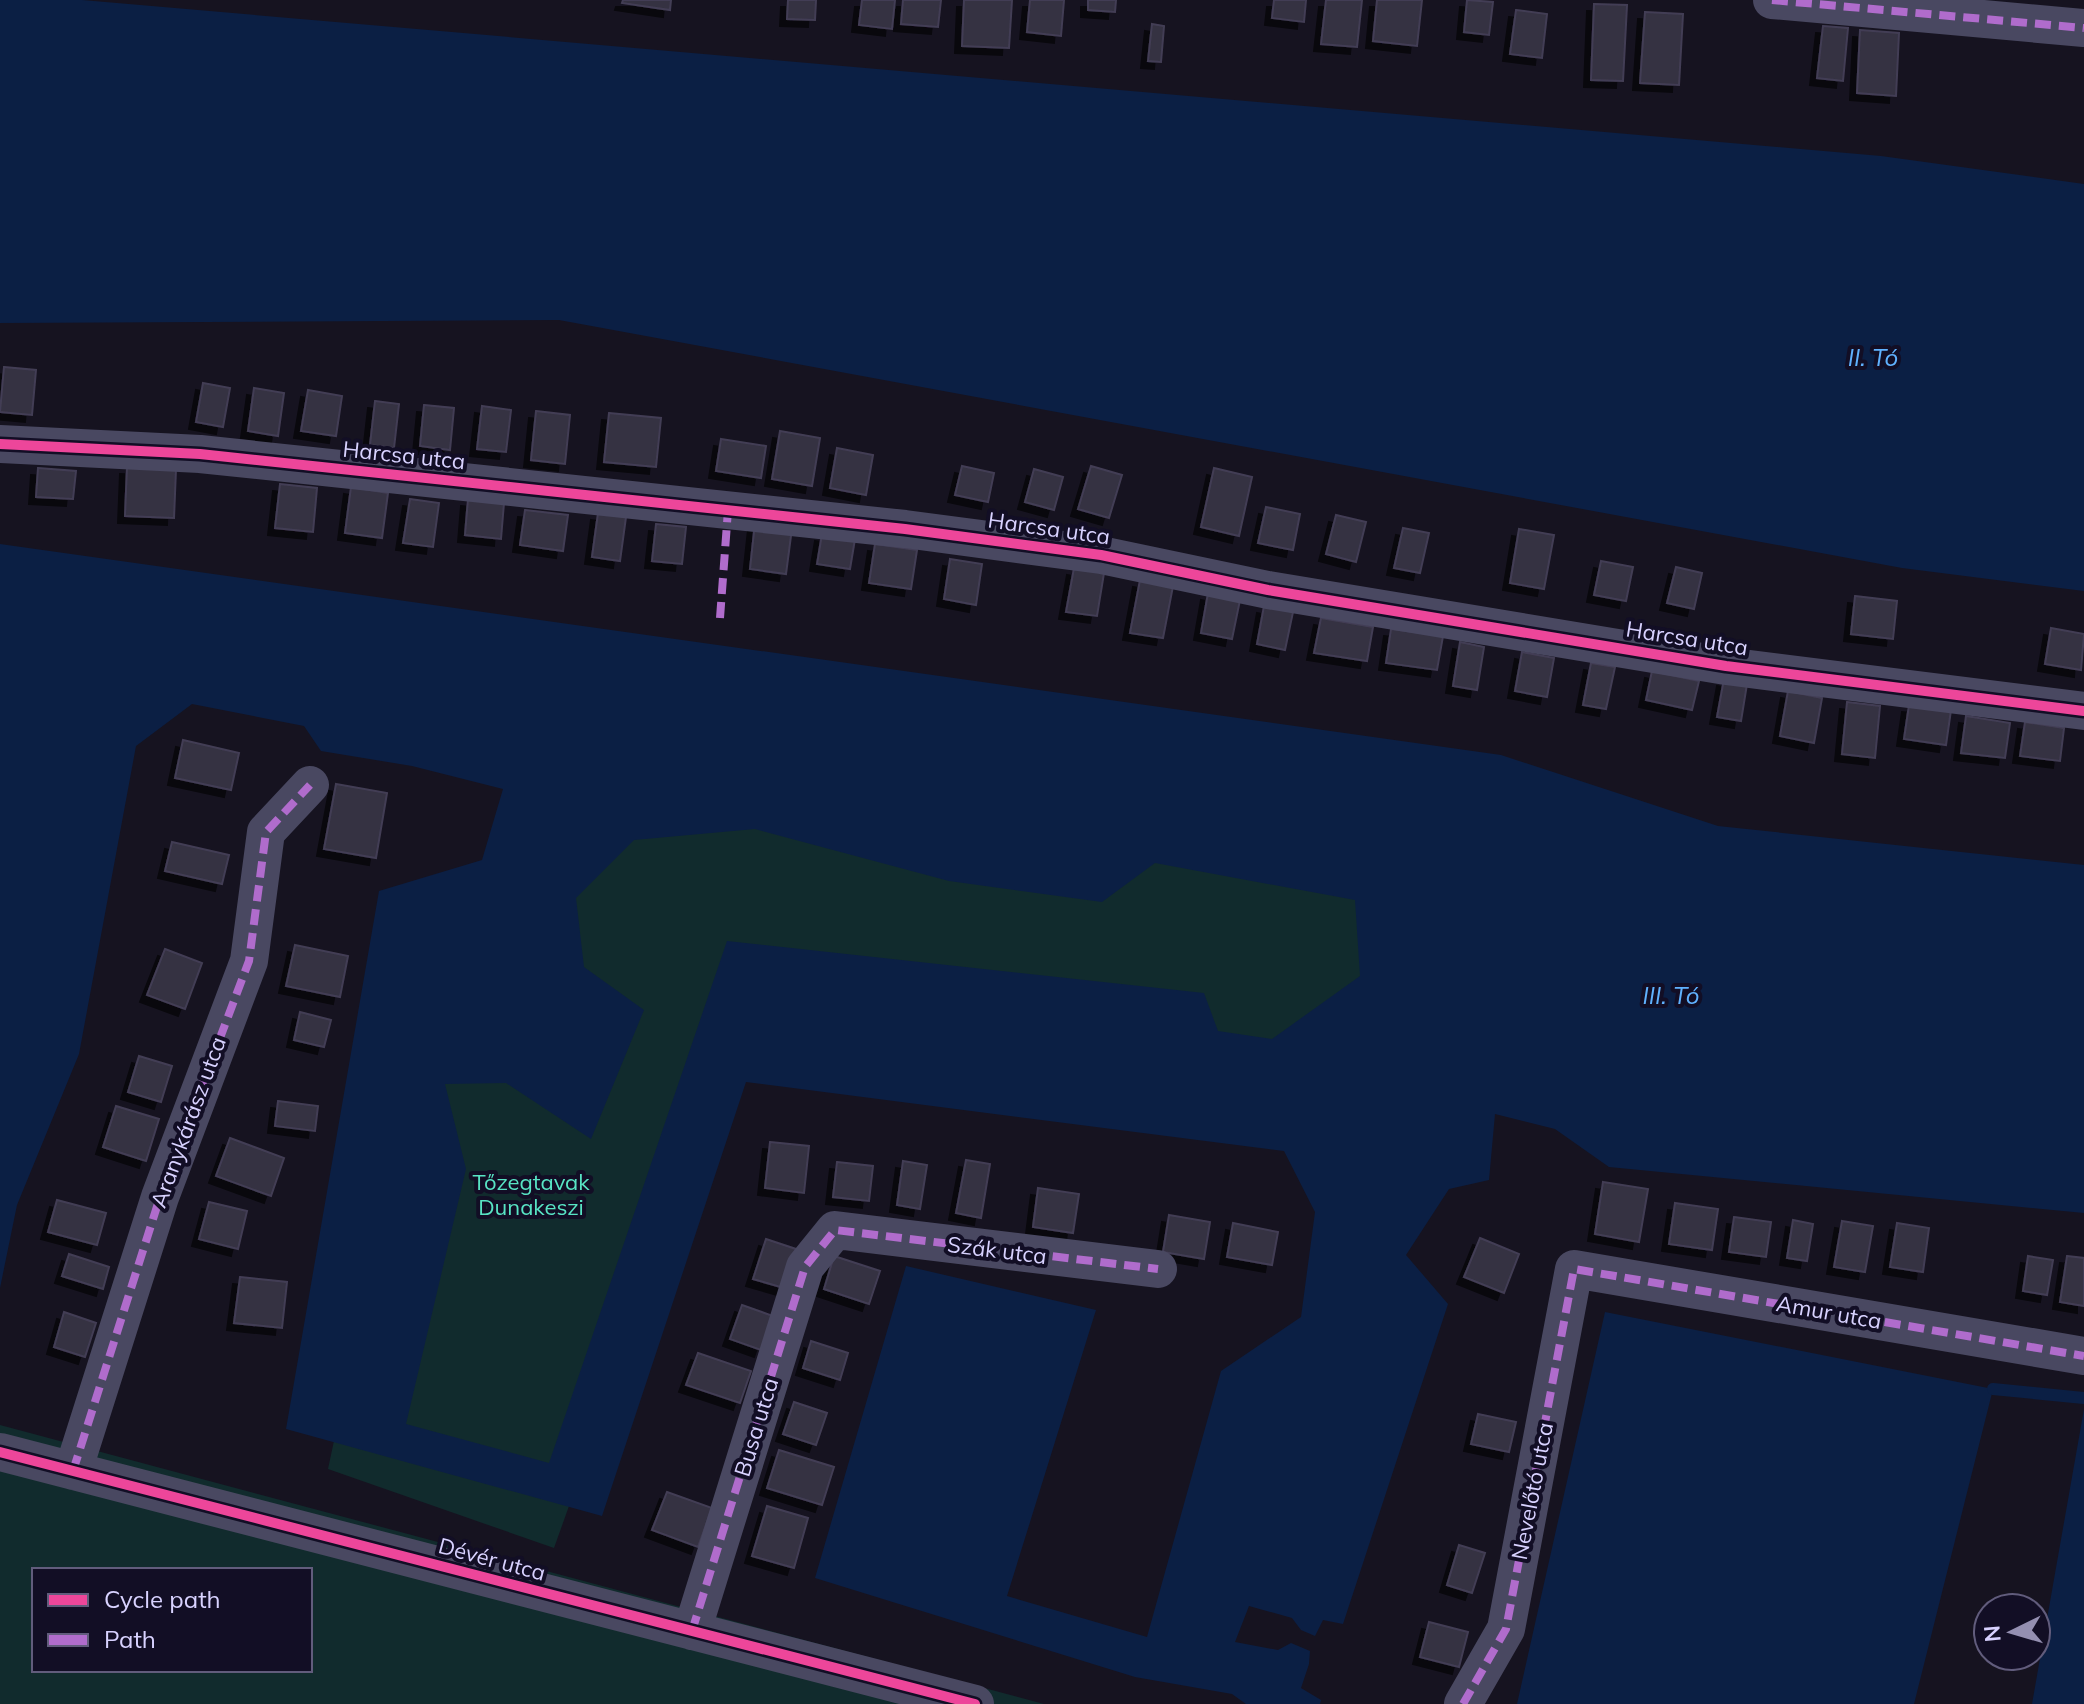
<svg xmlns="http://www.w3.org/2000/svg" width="2084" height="1704" font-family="Mulish,sans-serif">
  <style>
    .green { fill: #112b2d; fill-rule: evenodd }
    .water { fill: #0b1f44; fill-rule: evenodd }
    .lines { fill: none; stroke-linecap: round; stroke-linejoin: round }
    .stream { stroke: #0b1f44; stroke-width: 12 }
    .building { fill: #343142; stroke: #433e54; stroke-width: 2; filter: url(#shadow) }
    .minor { stroke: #494861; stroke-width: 38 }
    .quiet { stroke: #b06ccc; stroke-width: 8; stroke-dasharray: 16 8; stroke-linecap: butt }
    .cycleway-casing { stroke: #120e25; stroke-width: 15 }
    .cycleway { stroke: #ed469a; stroke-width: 10 }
    .labels { text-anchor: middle; stroke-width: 8; stroke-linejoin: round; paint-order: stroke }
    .street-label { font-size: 22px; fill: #d8d2ff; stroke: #120e25 }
    .park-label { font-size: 22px; fill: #58e4c4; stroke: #120e25 }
    .water-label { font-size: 24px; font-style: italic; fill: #60b2ff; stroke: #120e25 }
  </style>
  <defs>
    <filter id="shadow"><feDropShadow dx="-7" dy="7" stdDeviation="0" flood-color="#0009"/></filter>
  </defs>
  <rect width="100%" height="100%" fill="#161320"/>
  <path class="green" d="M 604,737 L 1406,866 L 1321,1070 L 755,986 L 554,1548 L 328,1469 L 421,1031 Z
    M 0,1425 L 1044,1704 L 0,1704 ZM 34,1570 L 310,1570 L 310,1670 L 34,1670 Z"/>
  <path class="water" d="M 0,0 L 82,0 L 1881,156 L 2084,184 L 2084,591 L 1902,568 L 559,320 L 0,323 Z
    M 0,544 L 1501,755 L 1718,826 L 2084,865 L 2084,1213 L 1609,1167 L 1555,1129 L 1495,1114 L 1489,1180 L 1449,1189 L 1406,1255 L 1448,1304 L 1343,1624 L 1323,1620 L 1315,1636 L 1301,1630 L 1292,1618 L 1249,1606 L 1235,1642 L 1278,1650 L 1291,1643 L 1310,1651 L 1309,1664 L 1301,1688 L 1321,1700 L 1320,1704 L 1246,1704 L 1232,1694 L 1135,1677 L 815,1578 L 906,1266 L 1096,1310 L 1007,1596 L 1147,1637 L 1221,1371 L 1301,1317 L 1315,1212 L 1284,1151 L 746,1082 L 602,1516 L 286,1429 L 379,891 L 482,860 L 503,789 L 412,766 L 321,751 L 304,726 L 192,704 L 136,746 L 79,1054 L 17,1205 L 0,1288 ZM 755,829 L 949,881 L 1102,902 L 1155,863 L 1355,900 L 1360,976 L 1272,1039 L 1218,1031 L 1204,993 L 727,941 L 549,1463 L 406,1424 L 466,1169 L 445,1084 L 506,1083 L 591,1139 L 644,1010 L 584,967 L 576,898 L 634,840 Z
    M 1605,1312 L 1993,1389 L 1914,1704 L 1517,1704 Z
    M 2084,1409 L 2084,1704 L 2032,1704 Z"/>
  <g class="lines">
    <path class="stream" d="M 1993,1389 L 2084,1398"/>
  </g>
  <path class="building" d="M 623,0 L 671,0 L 670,10 L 622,3 Z
    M 788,0 L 816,0 L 815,20 L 787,19 Z
    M 862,0 L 895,0 L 892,29 L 859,25 Z
    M 903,0 L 941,0 L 938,27 L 901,24 Z
    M 964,0 L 1012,0 L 1009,48 L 962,46 Z
    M 1030,0 L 1064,0 L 1061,36 L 1027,32 Z
    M 1088,0 L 1116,0 L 1115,12 L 1088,10 Z
    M 1274,0 L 1306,0 L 1304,22 L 1272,18 Z
    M 1326,0 L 1362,0 L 1357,47 L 1321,44 Z
    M 1377,0 L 1422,0 L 1417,46 L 1373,41 Z
    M 1467,0 L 1493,2 L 1489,35 L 1464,32 Z
    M 1594,4 L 1627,5 L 1623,81 L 1591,80 Z
    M 1516,10 L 1547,14 L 1542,58 L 1510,54 Z
    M 1645,12 L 1683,14 L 1679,85 L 1640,83 Z
    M 1152,24 L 1164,26 L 1161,62 L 1148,61 Z
    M 1823,26 L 1848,28 L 1843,81 L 1817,78 Z
    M 1860,30 L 1899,33 L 1896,96 L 1857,93 Z
    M 4,367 L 36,370 L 32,415 L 0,412 Z
    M 203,383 L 230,388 L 223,427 L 196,422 Z
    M 254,388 L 284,393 L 278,436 L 248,431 Z
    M 308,390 L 342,396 L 336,436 L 301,431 Z
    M 375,401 L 399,404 L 394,448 L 370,445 Z
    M 424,405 L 454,408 L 450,450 L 420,446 Z
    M 482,406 L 511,410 L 506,452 L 477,449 Z
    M 536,411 L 570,415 L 565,464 L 531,460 Z
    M 609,413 L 661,418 L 656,467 L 604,462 Z
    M 780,431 L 820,438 L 812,486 L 772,479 Z
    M 721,439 L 766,446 L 761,478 L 716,471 Z
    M 837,448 L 873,455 L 866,495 L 830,488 Z
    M 962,466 L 994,473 L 988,502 L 955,495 Z
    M 1091,466 L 1122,475 L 1109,518 L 1078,509 Z
    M 127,467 L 176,469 L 174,518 L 125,516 Z
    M 38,468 L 76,471 L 73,499 L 36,497 Z
    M 1214,468 L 1252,477 L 1239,536 L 1201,527 Z
    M 1034,469 L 1063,477 L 1054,510 L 1025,502 Z
    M 280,484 L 317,488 L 313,532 L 275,528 Z
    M 351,487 L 388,493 L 382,538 L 345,533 Z
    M 410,499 L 439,503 L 433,547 L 403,543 Z
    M 468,499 L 504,503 L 501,539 L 465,535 Z
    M 1266,507 L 1300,514 L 1293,550 L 1258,543 Z
    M 525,510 L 568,515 L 563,551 L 520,545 Z
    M 598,513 L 626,517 L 620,561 L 592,557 Z
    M 1336,515 L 1366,522 L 1356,562 L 1326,554 Z
    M 755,523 L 792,528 L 786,574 L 750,569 Z
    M 656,524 L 686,527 L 682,564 L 652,561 Z
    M 1403,528 L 1429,533 L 1420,573 L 1394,568 Z
    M 1519,529 L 1554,535 L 1544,589 L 1510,583 Z
    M 822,534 L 855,539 L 850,569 L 817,564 Z
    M 875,544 L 917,550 L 911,589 L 869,583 Z
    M 950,559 L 982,564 L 976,605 L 944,599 Z
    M 1601,561 L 1633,567 L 1626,601 L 1594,595 Z
    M 1676,567 L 1702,573 L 1694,609 L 1667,603 Z
    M 1074,568 L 1104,573 L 1097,616 L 1066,612 Z
    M 1140,580 L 1173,586 L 1163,638 L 1130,633 Z
    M 1208,593 L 1240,600 L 1232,639 L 1201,633 Z
    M 1855,596 L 1897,601 L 1893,639 L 1851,634 Z
    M 1264,606 L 1293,612 L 1285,650 L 1257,644 Z
    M 1321,618 L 1373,627 L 1367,661 L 1314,653 Z
    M 2051,628 L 2084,634 L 2081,670 L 2045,664 Z
    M 1391,629 L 1443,636 L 1437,670 L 1386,663 Z
    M 1460,642 L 1484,647 L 1477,690 L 1453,686 Z
    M 1522,652 L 1554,658 L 1547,697 L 1515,691 Z
    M 1591,663 L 1615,667 L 1606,709 L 1583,705 Z
    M 1652,671 L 1699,681 L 1692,710 L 1646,700 Z
    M 1724,679 L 1747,684 L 1741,721 L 1717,717 Z
    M 1788,691 L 1822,698 L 1814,743 L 1780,736 Z
    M 1847,702 L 1880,706 L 1875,758 L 1842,754 Z
    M 1909,705 L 1951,710 L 1946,745 L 1904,739 Z
    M 1966,716 L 2010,723 L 2005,758 L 1961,753 Z
    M 2025,722 L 2064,728 L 2060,761 L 2020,756 Z
    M 183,740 L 239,753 L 231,790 L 175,778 Z
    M 336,784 L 387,793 L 376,858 L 324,849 Z
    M 172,842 L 229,855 L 222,884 L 165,871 Z
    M 295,945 L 348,956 L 340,997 L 286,986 Z
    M 165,949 L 202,963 L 185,1009 L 147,995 Z
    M 300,1012 L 331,1020 L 324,1047 L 294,1040 Z
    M 139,1056 L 172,1066 L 161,1102 L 128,1092 Z
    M 278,1101 L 318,1106 L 315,1131 L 275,1126 Z
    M 116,1106 L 159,1119 L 146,1161 L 103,1147 Z
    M 230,1138 L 284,1158 L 271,1196 L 216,1176 Z
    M 770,1142 L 809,1146 L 804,1193 L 765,1188 Z
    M 966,1160 L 990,1164 L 981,1218 L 956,1213 Z
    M 903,1161 L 927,1165 L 920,1209 L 897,1205 Z
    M 837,1162 L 873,1166 L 869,1201 L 833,1197 Z
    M 1603,1182 L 1648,1189 L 1639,1242 L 1595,1234 Z
    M 1038,1188 L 1079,1194 L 1073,1233 L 1033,1227 Z
    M 57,1200 L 106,1213 L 97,1245 L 48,1232 Z
    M 209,1202 L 247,1211 L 238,1249 L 199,1239 Z
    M 1675,1203 L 1718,1209 L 1712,1250 L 1669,1244 Z
    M 1169,1215 L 1210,1222 L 1204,1259 L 1163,1252 Z
    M 1734,1217 L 1771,1222 L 1766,1257 L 1729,1252 Z
    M 1793,1220 L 1813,1224 L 1807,1261 L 1787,1258 Z
    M 1842,1221 L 1873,1226 L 1865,1272 L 1834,1267 Z
    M 1233,1223 L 1278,1232 L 1272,1265 L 1227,1257 Z
    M 1897,1223 L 1929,1228 L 1923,1272 L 1890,1267 Z
    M 1480,1238 L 1519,1254 L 1504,1293 L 1464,1277 Z
    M 766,1239 L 796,1249 L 784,1288 L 753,1279 Z
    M 69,1254 L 109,1267 L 103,1289 L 62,1276 Z
    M 834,1256 L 880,1271 L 869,1304 L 824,1289 Z
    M 2028,1256 L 2053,1260 L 2047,1295 L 2023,1291 Z
    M 2067,1256 L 2084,1258 L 2084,1306 L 2060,1302 Z
    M 240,1277 L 287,1282 L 282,1328 L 234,1323 Z
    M 742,1305 L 773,1316 L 761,1350 L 730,1339 Z
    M 64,1312 L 96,1323 L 85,1357 L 54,1347 Z
    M 811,1341 L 848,1353 L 840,1380 L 803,1368 Z
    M 698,1353 L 751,1371 L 740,1403 L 686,1385 Z
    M 794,1402 L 827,1413 L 816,1445 L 783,1434 Z
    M 1478,1414 L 1516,1422 L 1509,1452 L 1471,1444 Z
    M 779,1450 L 834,1467 L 822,1505 L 767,1488 Z
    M 667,1492 L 712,1508 L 698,1547 L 652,1530 Z
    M 767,1506 L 808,1518 L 794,1568 L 752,1556 Z
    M 1459,1545 L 1485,1553 L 1472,1593 L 1447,1585 Z
    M 1429,1622 L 1468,1632 L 1459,1667 L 1420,1657 Z"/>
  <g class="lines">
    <path class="minor" d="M 1772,0 L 2084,28
      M 0,444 L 200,454 L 905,529 L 1101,555 L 1268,590 L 1726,666 L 2084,711
      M 0,1452 L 975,1704
      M 73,1471 L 160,1197 L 249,961 L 266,832 L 310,785
      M 692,1631 L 805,1267 L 835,1230 L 1158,1269
      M 1463,1704 L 1506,1629 L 1574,1269 L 2084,1356"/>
    <path class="quiet" d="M 1772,0 L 2084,28
      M 720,618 L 728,510
      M 73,1471 L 160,1197 L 249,961 L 266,832 L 310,785
      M 692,1631 L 805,1267 L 835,1230 L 1158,1269
      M 1463,1704 L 1506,1629 L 1574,1269 L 2084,1356"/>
    <g class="cycleway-casing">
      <path id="cycleway" d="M 0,444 L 200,454 L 905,529 L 1101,555 L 1268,590 L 1726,666 L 2084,711
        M 0,1452 L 975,1704"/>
    </g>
    <use href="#cycleway" class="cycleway"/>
  </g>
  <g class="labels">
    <g class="street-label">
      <text transform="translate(404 455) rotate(6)" y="8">Harcsa utca</text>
      <text transform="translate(1049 528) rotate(8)" y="8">Harcsa utca</text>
      <text transform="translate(1687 638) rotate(9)" y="8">Harcsa utca</text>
      <text transform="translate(188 1122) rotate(-70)" y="8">Aranykárász utca</text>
      <text transform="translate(997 1250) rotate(7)" y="8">Szák utca</text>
      <text transform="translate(1829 1312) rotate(10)" y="8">Amur utca</text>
      <text transform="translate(756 1427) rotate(-73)" y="8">Busa utca</text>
      <text transform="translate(1532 1491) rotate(-79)" y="8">Nevelőtó utca</text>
      <text transform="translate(492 1559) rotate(15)" y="8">Dévér utca</text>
    </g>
    <g class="park-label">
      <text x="531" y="1190">Tőzegtavak<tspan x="531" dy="25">Dunakeszi</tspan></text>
    </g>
    <g class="water-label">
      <text x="1873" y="366">II. Tó</text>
      <text x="1671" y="1004">III. Tó</text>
    </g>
  </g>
  <rect x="32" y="1568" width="280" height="104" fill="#120e25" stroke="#615c7c" stroke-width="2"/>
  <rect x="48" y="1594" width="40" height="12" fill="#ed469a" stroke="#615c7c" stroke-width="2"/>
  <text x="104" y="1608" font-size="24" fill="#d8d2ff">Cycle path</text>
  <rect x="48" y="1634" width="40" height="12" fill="#b06ccc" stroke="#615c7c" stroke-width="2"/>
  <text x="104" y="1648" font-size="24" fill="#d8d2ff">Path</text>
  <g transform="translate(2012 1632) rotate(265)"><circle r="38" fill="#120e25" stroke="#615c7c" stroke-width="2"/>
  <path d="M0-6L14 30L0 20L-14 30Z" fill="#948fb1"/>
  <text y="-12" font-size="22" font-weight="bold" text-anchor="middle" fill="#d8d2ff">N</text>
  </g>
</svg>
